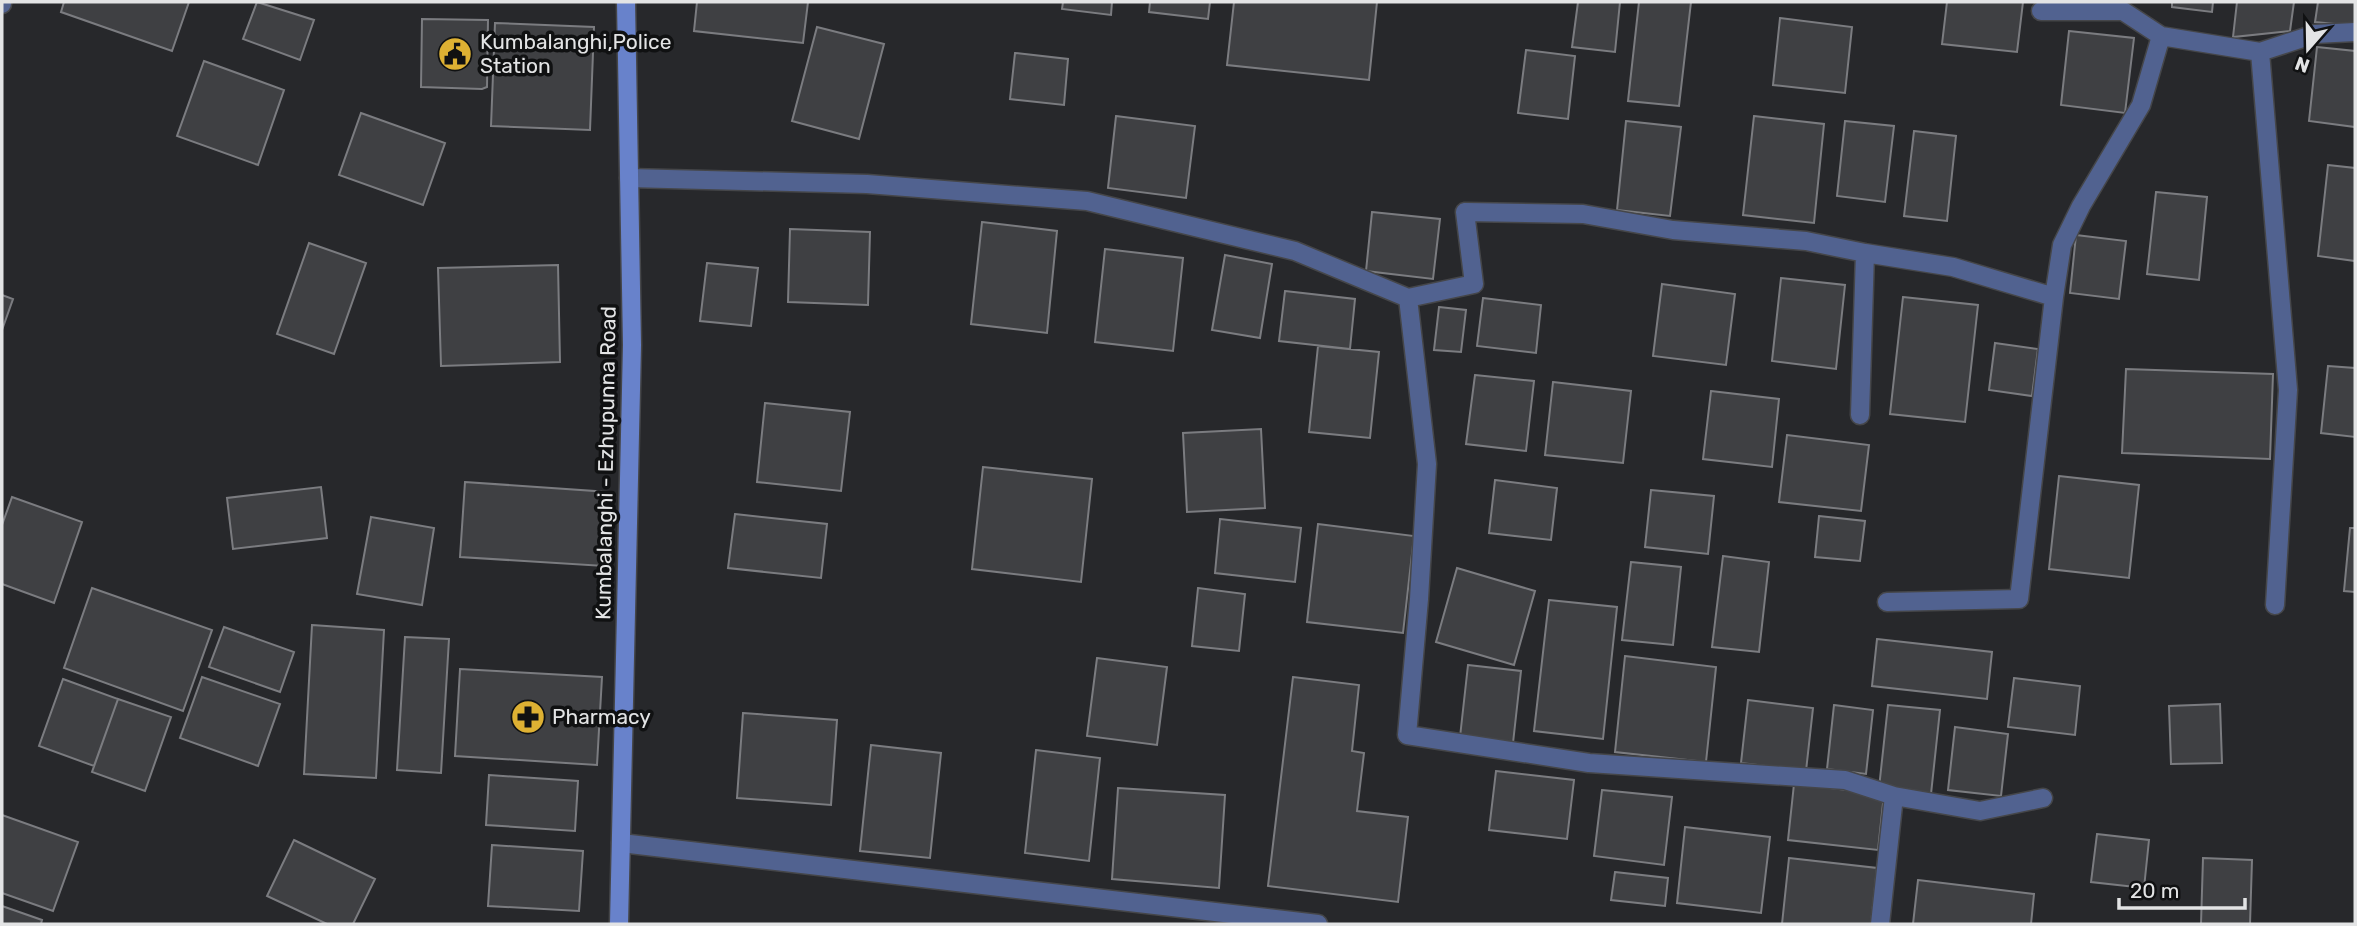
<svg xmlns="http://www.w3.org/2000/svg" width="2357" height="926" font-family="Rubik,sans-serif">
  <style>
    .building { fill: #3f4043; stroke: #7b7c80; stroke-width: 2 }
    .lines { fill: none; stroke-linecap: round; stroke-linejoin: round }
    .minor-casing { stroke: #454649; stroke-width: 21 }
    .secondary-casing { stroke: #454649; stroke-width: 21 }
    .minor { stroke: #516290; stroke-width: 18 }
    .secondary { stroke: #6882cb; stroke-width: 18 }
    .labels { text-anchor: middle; stroke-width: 7; stroke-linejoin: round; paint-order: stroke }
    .poi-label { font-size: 21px; fill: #e3e4e5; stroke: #101112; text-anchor: start }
    .street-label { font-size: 21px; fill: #e3e4e5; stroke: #101112 }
  </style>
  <rect width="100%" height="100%" fill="#27282b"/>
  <path class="building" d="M 64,2 L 189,2 L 172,51 L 61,12 Z
    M 257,2 L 314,20 L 300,60 L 243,39 Z
    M 697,2 L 808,2 L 803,43 L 694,31 Z
    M 1063,2 L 1112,2 L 1111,15 L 1062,9 Z
    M 1150,2 L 1210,2 L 1208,19 L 1149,12 Z
    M 1234,2 L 1377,2 L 1369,80 L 1227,65 Z
    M 1578,2 L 1620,2 L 1615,52 L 1572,47 Z
    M 1639,2 L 1691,2 L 1679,106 L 1628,101 Z
    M 1947,2 L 2023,2 L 2017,52 L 1942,44 Z
    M 2172,2 L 2213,2 L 2212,12 L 2172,7 Z
    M 2237,2 L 2294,2 L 2290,31 L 2233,37 Z
    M 2318,2 L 2355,2 L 2355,26 L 2315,22 Z
    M 1780,18 L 1852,27 L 1845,93 L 1773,85 Z
    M 422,19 L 488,20 L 487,87 L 482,89 L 421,87 Z
    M 495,23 L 594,27 L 590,130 L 491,126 Z
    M 817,27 L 884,44 L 859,139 L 792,121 Z
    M 2069,31 L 2134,38 L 2125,113 L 2061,105 Z
    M 2317,47 L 2355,51 L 2355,127 L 2309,121 Z
    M 1526,50 L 1575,56 L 1568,119 L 1518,113 Z
    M 1015,53 L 1068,59 L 1064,105 L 1010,99 Z
    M 204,61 L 284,90 L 258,165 L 177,136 Z
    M 361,113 L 445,143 L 423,205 L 339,175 Z
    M 1116,116 L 1195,126 L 1186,198 L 1108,188 Z
    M 1754,116 L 1824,124 L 1814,223 L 1743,215 Z
    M 1626,121 L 1681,127 L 1670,216 L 1617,210 Z
    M 1845,121 L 1894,126 L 1885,202 L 1837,196 Z
    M 1914,131 L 1956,136 L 1947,221 L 1904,216 Z
    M 2328,165 L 2355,168 L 2355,261 L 2318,256 Z
    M 2156,192 L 2207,197 L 2199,280 L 2147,274 Z
    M 1372,212 L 1440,219 L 1433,279 L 1366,271 Z
    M 982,222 L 1057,231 L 1047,333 L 971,324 Z
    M 790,229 L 870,232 L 868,305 L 788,302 Z
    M 2076,235 L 2126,241 L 2119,299 L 2070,293 Z
    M 309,243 L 366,263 L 334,354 L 277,334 Z
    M 1105,249 L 1183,258 L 1173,351 L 1095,342 Z
    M 1225,255 L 1272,264 L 1260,338 L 1212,330 Z
    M 707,263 L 758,268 L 751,326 L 700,321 Z
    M 558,265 L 560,362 L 441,366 L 438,268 Z
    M 1781,278 L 1845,285 L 1836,369 L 1772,361 Z
    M 1662,284 L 1735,294 L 1726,365 L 1653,356 Z
    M 1285,291 L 1355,299 L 1350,349 L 1279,341 Z
    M 2,295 L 13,299 L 2,330 Z
    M 1903,297 L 1978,305 L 1965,422 L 1890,414 Z
    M 1483,298 L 1541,305 L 1536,353 L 1477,346 Z
    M 1439,307 L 1466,310 L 1461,352 L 1434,350 Z
    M 1995,343 L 2038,349 L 2032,396 L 1989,390 Z
    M 1318,346 L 1379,352 L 1370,438 L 1309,432 Z
    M 2328,366 L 2355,368 L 2355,437 L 2321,433 Z
    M 2126,369 L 2273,374 L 2270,459 L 2122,453 Z
    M 1475,375 L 1534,381 L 1526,451 L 1466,444 Z
    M 1553,382 L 1631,391 L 1623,463 L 1545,455 Z
    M 1711,391 L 1779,399 L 1772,467 L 1703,459 Z
    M 765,403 L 850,412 L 841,491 L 757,482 Z
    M 1261,429 L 1265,508 L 1187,512 L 1183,433 Z
    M 1787,435 L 1869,445 L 1861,511 L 1779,502 Z
    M 983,467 L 1092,479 L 1081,582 L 972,569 Z
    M 2059,476 L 2139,485 L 2129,578 L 2049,569 Z
    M 1495,480 L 1557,488 L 1551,540 L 1489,533 Z
    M 465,482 L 609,492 L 604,566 L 460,557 Z
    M 321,487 L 327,538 L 233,549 L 227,498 Z
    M 1651,490 L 1714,496 L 1708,554 L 1645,547 Z
    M 12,497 L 82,522 L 54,603 L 2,584 L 2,525 Z
    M 735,514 L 827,524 L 821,578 L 728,568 Z
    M 1819,516 L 1865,521 L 1860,561 L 1815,557 Z
    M 371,517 L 434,528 L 422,605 L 357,594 Z
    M 1220,519 L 1301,528 L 1295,582 L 1215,573 Z
    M 1318,524 L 1414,536 L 1403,633 L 1307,622 Z
    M 2350,528 L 2355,528 L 2355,592 L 2344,591 Z
    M 1723,556 L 1769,562 L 1759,652 L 1712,647 Z
    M 1631,562 L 1681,567 L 1673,645 L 1622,640 Z
    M 1457,568 L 1535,591 L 1514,665 L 1436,642 Z
    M 92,588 L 212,630 L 183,711 L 64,668 Z
    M 1198,588 L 1245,594 L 1239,651 L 1192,646 Z
    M 1549,600 L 1617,607 L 1603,739 L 1534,731 Z
    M 312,625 L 384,630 L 376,778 L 304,774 Z
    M 224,627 L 294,652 L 280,692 L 209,667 Z
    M 405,637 L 449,639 L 441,773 L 397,770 Z
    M 1877,639 L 1992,652 L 1987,699 L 1872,686 Z
    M 1625,656 L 1716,667 L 1706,762 L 1615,752 Z
    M 1097,658 L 1167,667 L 1157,745 L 1087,736 Z
    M 1468,665 L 1521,671 L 1513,743 L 1460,737 Z
    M 460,669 L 602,677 L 597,765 L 455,756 Z
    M 202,677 L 280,704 L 258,766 L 180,738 Z
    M 1293,677 L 1359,685 L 1352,751 L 1364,753 L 1357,811 L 1408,817 L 1398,902 L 1268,886 Z
    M 2014,678 L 2080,686 L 2075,735 L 2008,727 Z
    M 63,679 L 118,699 L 94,766 L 39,746 Z
    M 118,699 L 171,717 L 145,791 L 92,772 Z
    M 1748,700 L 1813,708 L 1806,771 L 1741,763 Z
    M 2220,704 L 2222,763 L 2171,764 L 2169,706 Z
    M 1834,705 L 1873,710 L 1866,774 L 1827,769 Z
    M 1888,705 L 1940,710 L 1931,794 L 1879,788 Z
    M 743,713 L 837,720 L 831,805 L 737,798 Z
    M 1955,727 L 2008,734 L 2001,796 L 1948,790 Z
    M 871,745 L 941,753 L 930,858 L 860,851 Z
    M 1036,750 L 1100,758 L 1089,861 L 1025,853 Z
    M 1496,771 L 1574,780 L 1567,839 L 1489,830 Z
    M 489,775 L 578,781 L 575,831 L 486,825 Z
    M 1794,784 L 1884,794 L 1878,850 L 1788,840 Z
    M 1118,788 L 1225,795 L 1219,888 L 1112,879 Z
    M 1602,790 L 1672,797 L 1664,865 L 1594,856 Z
    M 2,815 L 78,842 L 53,911 L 2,893 Z
    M 1685,827 L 1770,837 L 1761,913 L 1677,903 Z
    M 2097,834 L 2149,840 L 2144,888 L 2091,882 Z
    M 294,840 L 375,879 L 353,924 L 327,924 L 267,896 Z
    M 492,845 L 583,851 L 579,911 L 488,906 Z
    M 1789,858 L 1877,868 L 1871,924 L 1782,924 Z
    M 2203,858 L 2252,860 L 2250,924 L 2201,924 Z
    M 1615,872 L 1668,878 L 1665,906 L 1611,900 Z
    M 1918,880 L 2034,894 L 2031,924 L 1913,924 Z
    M 2,906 L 42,920 L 41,924 L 2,924 Z"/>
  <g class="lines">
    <g class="minor-casing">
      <path id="minor" d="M 2,4 L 2,2
        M 2041,11 L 2123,11 L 2161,36
        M 2260,52 L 2288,390 L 2275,605
        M 629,178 L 867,184 L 1087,201 L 1295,251 L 1408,298 L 1427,464 L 1419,599 L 1407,735 L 1589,763 L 1845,780 L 1894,796 L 1880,924
        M 1408,298 L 1474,284 L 1465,212 L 1583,214 L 1673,230 L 1806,241 L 1865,253 L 1953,267 L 2054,297 L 2062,245 L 2081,206 L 2141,105 L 2161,36 L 2260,52 L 2315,34 L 2355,32
        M 1860,415 L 1865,253
        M 1887,602 L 2019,599 L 2054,297
        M 1894,796 L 1980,811 L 2043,798
        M 621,843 L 1318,924"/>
    </g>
    <g class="secondary-casing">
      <path id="secondary" d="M 619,924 L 632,345 L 626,2"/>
    </g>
    <use href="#minor" class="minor"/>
    <use href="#secondary" class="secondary"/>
  </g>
  <defs>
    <g id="civic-disc" transform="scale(1.75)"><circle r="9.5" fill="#deb133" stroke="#101112"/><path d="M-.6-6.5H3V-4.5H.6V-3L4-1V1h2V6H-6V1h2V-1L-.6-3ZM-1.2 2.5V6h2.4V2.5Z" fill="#111"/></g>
    <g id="pharmacy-disc" transform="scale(1.75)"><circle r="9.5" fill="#deb133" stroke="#101112"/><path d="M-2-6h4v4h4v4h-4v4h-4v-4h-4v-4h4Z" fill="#111"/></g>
  </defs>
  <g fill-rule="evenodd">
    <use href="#civic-disc" x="455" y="54"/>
    <use href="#pharmacy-disc" x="528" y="717"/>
  </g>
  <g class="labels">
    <g class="poi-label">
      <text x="480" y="49">Kumbalanghi,Police<tspan x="480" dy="24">Station</tspan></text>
      <text x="552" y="724">Pharmacy</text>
    </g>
    <g class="street-label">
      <text transform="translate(606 463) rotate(-89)" y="7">Kumbalanghi - Ezhupunna Road</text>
    </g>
  </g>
  <rect width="2357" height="926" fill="none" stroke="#e3e4e5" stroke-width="7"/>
  <g transform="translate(2308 49) rotate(200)" stroke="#101112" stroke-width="5" paint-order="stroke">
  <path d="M0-5L12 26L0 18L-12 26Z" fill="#e3e4e5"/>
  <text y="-10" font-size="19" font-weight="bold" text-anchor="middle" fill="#e3e4e5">N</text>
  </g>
  <path d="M2119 898v10h126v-10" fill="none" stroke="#e3e4e5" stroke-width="3.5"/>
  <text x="2130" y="898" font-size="21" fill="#e3e4e5" stroke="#101112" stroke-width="5" paint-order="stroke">20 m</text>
</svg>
